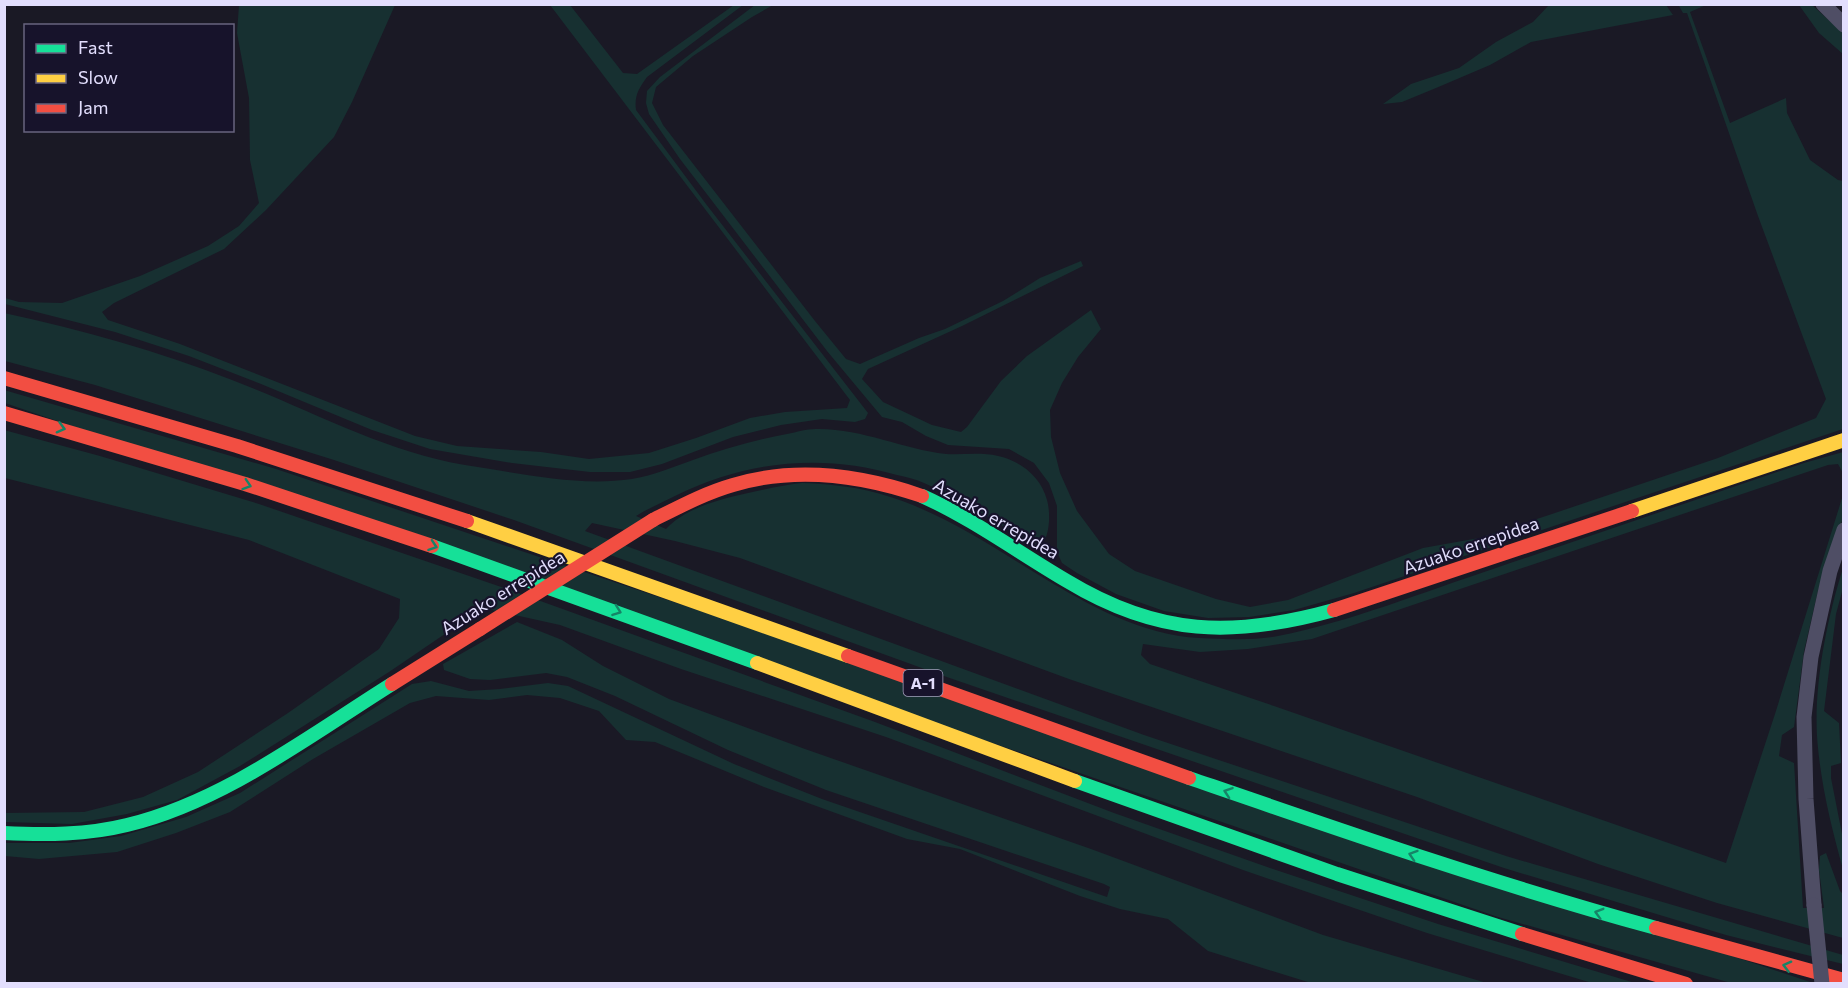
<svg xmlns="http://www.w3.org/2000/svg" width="1848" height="988" font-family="Commissioner,sans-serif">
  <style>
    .green { fill: #173031 }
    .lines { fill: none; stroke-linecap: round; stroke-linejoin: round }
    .street { stroke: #4f4e65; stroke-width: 15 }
    .fast { stroke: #16e098; stroke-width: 14 }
    .slow { stroke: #ffcf43; stroke-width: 14 }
    .jam { stroke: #f24e42; stroke-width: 14 }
    .street-bridge { stroke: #4f4e65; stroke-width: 15 }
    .jam-bridge { stroke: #f24e42; stroke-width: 14 }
    .oneway { stroke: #168467 }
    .labels { text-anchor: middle; stroke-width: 4.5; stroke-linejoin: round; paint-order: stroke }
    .shield { fill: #17132b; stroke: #a5a1be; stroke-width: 1.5 }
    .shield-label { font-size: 16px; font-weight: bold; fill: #e2defd }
    .street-label { font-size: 18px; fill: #e2defd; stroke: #17132b }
  </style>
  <rect width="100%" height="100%" fill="#1a1925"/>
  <path class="green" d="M 1681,4 L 1706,5 L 1690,12 L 1730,123 L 1786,98 L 1787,113 L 1810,160 L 1838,180 L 1843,181 L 1843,429 L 1354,593 L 1294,610 L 1249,617 L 1208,618 L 1164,611 L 1116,594 L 1077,573 L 1062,563 L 1057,552 L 1057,506 L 1049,483 L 1034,463 L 1009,449 L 948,445 L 926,436 L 902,422 L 882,417 L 827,351 L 680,159 L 649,114 L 646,103 L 647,91 L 660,77 L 755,5 L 773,5 L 752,17 L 693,56 L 656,87 L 652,103 L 663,125 L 815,321 L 846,359 L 860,364 L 919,338 L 945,329 L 1003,301 L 1040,278 L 1081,261 L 1083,266 L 962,326 L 868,369 L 862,379 L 883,402 L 932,425 L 961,432 L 967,427 L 1001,381 L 1027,356 L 1091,310 L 1101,329 L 1078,357 L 1062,383 L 1050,410 L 1051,437 L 1060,473 L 1077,511 L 1109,554 L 1135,571 L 1216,599 L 1250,607 L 1288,600 L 1423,548 L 1479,538 L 1552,514 L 1718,458 L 1816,418 L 1826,399 L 1758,216 L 1687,13 L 1683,13 L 1679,6 Z
    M 239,5 L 395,5 L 352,102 L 334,137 L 266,210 L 224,249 L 114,303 L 102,312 L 108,320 L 180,344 L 415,436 L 457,446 L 541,452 L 589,459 L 649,453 L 696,438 L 750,418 L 785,412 L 847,408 L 850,400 L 550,5 L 570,5 L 623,73 L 637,74 L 734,5 L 743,5 L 647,77 C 639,88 634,96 636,110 L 706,204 L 868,413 L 865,419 L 855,422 L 822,419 L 781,425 L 733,437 L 662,464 L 630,472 L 590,472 L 512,463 L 430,449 L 372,430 L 261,384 L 189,356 L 115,332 L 5,304 L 5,298 L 19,302 L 62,303 L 140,276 L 208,246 L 239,226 L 259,203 L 250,160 L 249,98 L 237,33 Z
    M 1549,5 L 1666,5 L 1673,15 L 1531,42 L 1490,65 L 1436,88 L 1402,102 L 1383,104 L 1411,84 L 1459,68 L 1496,42 L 1533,22 Z
    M 1799,5 L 1812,5 L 1843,33 L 1843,54 L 1819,33 Z
    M 4,313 C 82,330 158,351 232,380 C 309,409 383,451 465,465 C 519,473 577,487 632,479 C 652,476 673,467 693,460 C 724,449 755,440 787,434 C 797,432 806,429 816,429 C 861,428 902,449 946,454 C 963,455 981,452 998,456 C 1021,461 1041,477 1047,500 C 1051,514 1050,540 1038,549 C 1001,525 964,500 924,483 C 915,479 906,477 897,475 C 822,453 747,461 677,495 C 663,502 649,508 636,516 L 666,529 C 685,508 721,499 748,493 C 766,489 784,485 802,483 C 812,483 822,484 832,485 C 912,492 975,536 1042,577 C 1090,606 1142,635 1199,638 C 1225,639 1252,641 1278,636 C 1350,622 1423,592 1493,569 C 1597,534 1700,498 1804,463 L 1843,452 L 1843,473 L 1838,464 L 1828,465 L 1312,639 L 1248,649 L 1200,652 L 1143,644 L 1141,655 L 1150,664 L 1274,706 L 1726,863 L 1775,714 L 1843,495 L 1843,518 L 1818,591 L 1804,651 L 1794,727 L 1782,735 L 1779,756 L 1794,763 L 1803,908 L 1824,908 L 1819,870 L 1820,856 L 1826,853 L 1840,891 L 1843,894 L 1843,938 L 1717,903 L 1598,864 L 1417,797 L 1069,679 L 740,558 L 675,541 L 592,523 L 585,531 L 1144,735 L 1506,856 L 1843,955 L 1843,964 L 1726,935 L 1504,868 L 941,675 L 514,520 L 334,460 L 95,385 L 5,361 Z
    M 4,390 L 276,469 L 1813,983 L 1731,983 L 1498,917 L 5,403 Z
    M 4,430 L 100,456 L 259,504 L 510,590 L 875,722 L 1114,813 L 1270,868 L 1438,924 L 1635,983 L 1592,983 L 1427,933 L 1243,870 L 886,737 L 681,669 L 560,625 L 483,608 L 389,672 L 240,766 L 177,800 L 127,814 L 72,824 L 5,822 L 5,813 L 84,812 L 143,797 L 198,772 L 288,713 L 379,649 L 399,618 L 400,599 L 249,540 L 5,478 Z
    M 1843,568 L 1843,588 L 1836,614 L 1824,711 L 1839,723 L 1841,763 L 1831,766 L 1831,778 L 1843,839 L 1843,869 C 1832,830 1822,789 1818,748 C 1812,693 1826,622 1843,568 Z
    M 517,622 L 562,640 L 603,666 L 669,699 L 805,749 L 1091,849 L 1323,935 L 1487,983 L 1311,983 L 1208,951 L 1168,919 L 1120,909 L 1080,896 L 960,849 L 907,839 L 764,787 L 655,742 L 626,740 L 599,711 L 560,698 L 527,695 L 489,700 L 436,696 L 410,703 L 313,759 L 230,812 L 176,833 L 117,852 L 39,859 L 5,856 L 4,843 L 69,843 L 121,836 L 186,817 L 240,793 L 412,684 L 431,681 L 469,691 L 500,689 L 548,683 L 568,686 L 734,764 L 822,799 L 1107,897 L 1110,887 L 1104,884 L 826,790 L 728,750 L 615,696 L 567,677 L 546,673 L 490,680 L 470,679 L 444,670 L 443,664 Z"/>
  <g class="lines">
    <path class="street" d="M 1823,4 L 1844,25
      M 1814,905 L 1806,799 L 1804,717 L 1811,657 L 1830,571 L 1844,530"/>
    <path class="fast" d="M 922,496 C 973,519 1019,553 1067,581 C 1158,636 1233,638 1334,610
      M 432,546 L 757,663
      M 1189,778 C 1343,831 1498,885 1656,928
      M 1075,781 L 1337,874 L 1522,934
      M 4,833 C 45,835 87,835 127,825 C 223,802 309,736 392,684"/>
    <path class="slow" d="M 1632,511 L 1844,440
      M 467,521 L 848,656
      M 757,663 L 1075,781"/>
    <path class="jam" d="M 4,378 L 237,446 L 467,521
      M 4,413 L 245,484 L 432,546
      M 653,520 C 679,507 705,493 733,485 C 796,466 861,475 922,496
      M 1334,610 L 1632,511
      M 848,656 L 1189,778
      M 392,684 L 480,629
      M 1656,928 L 1844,980
      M 1522,934 L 1686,984"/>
    <path class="street-bridge" d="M 1814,905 L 1822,984"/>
    <path class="jam-bridge" d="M 480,629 L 653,520"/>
  </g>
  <defs><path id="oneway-chevron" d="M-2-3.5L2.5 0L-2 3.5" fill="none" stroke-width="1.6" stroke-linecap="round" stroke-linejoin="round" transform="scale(1.5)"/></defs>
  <g class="oneway">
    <use href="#oneway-chevron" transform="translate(61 428) rotate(15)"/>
    <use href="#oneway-chevron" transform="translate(247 485) rotate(18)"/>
    <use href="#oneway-chevron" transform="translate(433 546) rotate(19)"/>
    <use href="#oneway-chevron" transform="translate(617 611) rotate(20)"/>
    <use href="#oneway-chevron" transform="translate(1228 792) rotate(-161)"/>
    <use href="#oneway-chevron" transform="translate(1413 855) rotate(-162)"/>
    <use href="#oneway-chevron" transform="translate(1599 913) rotate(-164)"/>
    <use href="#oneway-chevron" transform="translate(1787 966) rotate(-166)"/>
  </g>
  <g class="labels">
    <rect class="shield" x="903.5" y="670" width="39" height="26" rx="4.5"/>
    <g class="shield-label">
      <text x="923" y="689">A-1</text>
    </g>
    <g class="street-label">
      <text transform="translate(996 519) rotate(30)" y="6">Azuako errepidea</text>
      <text transform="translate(1471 546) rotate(-19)" y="6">Azuako errepidea</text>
      <text transform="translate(503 593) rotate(-32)" y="6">Azuako errepidea</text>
    </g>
  </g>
  <rect width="1848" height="988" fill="none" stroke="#e2defd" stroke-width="12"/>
  <rect x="24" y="24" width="210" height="108" fill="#17132b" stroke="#68647f" stroke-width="1.5"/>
  <rect x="36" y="44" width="30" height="9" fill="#16e098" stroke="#68647f" stroke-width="1.5"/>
  <text x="78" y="54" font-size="18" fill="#e2defd">Fast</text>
  <rect x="36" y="74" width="30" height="9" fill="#ffcf43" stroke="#68647f" stroke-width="1.5"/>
  <text x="78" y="84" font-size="18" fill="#e2defd">Slow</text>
  <rect x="36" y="104" width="30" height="9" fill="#f24e42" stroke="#68647f" stroke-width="1.5"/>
  <text x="78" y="114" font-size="18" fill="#e2defd">Jam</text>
</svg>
